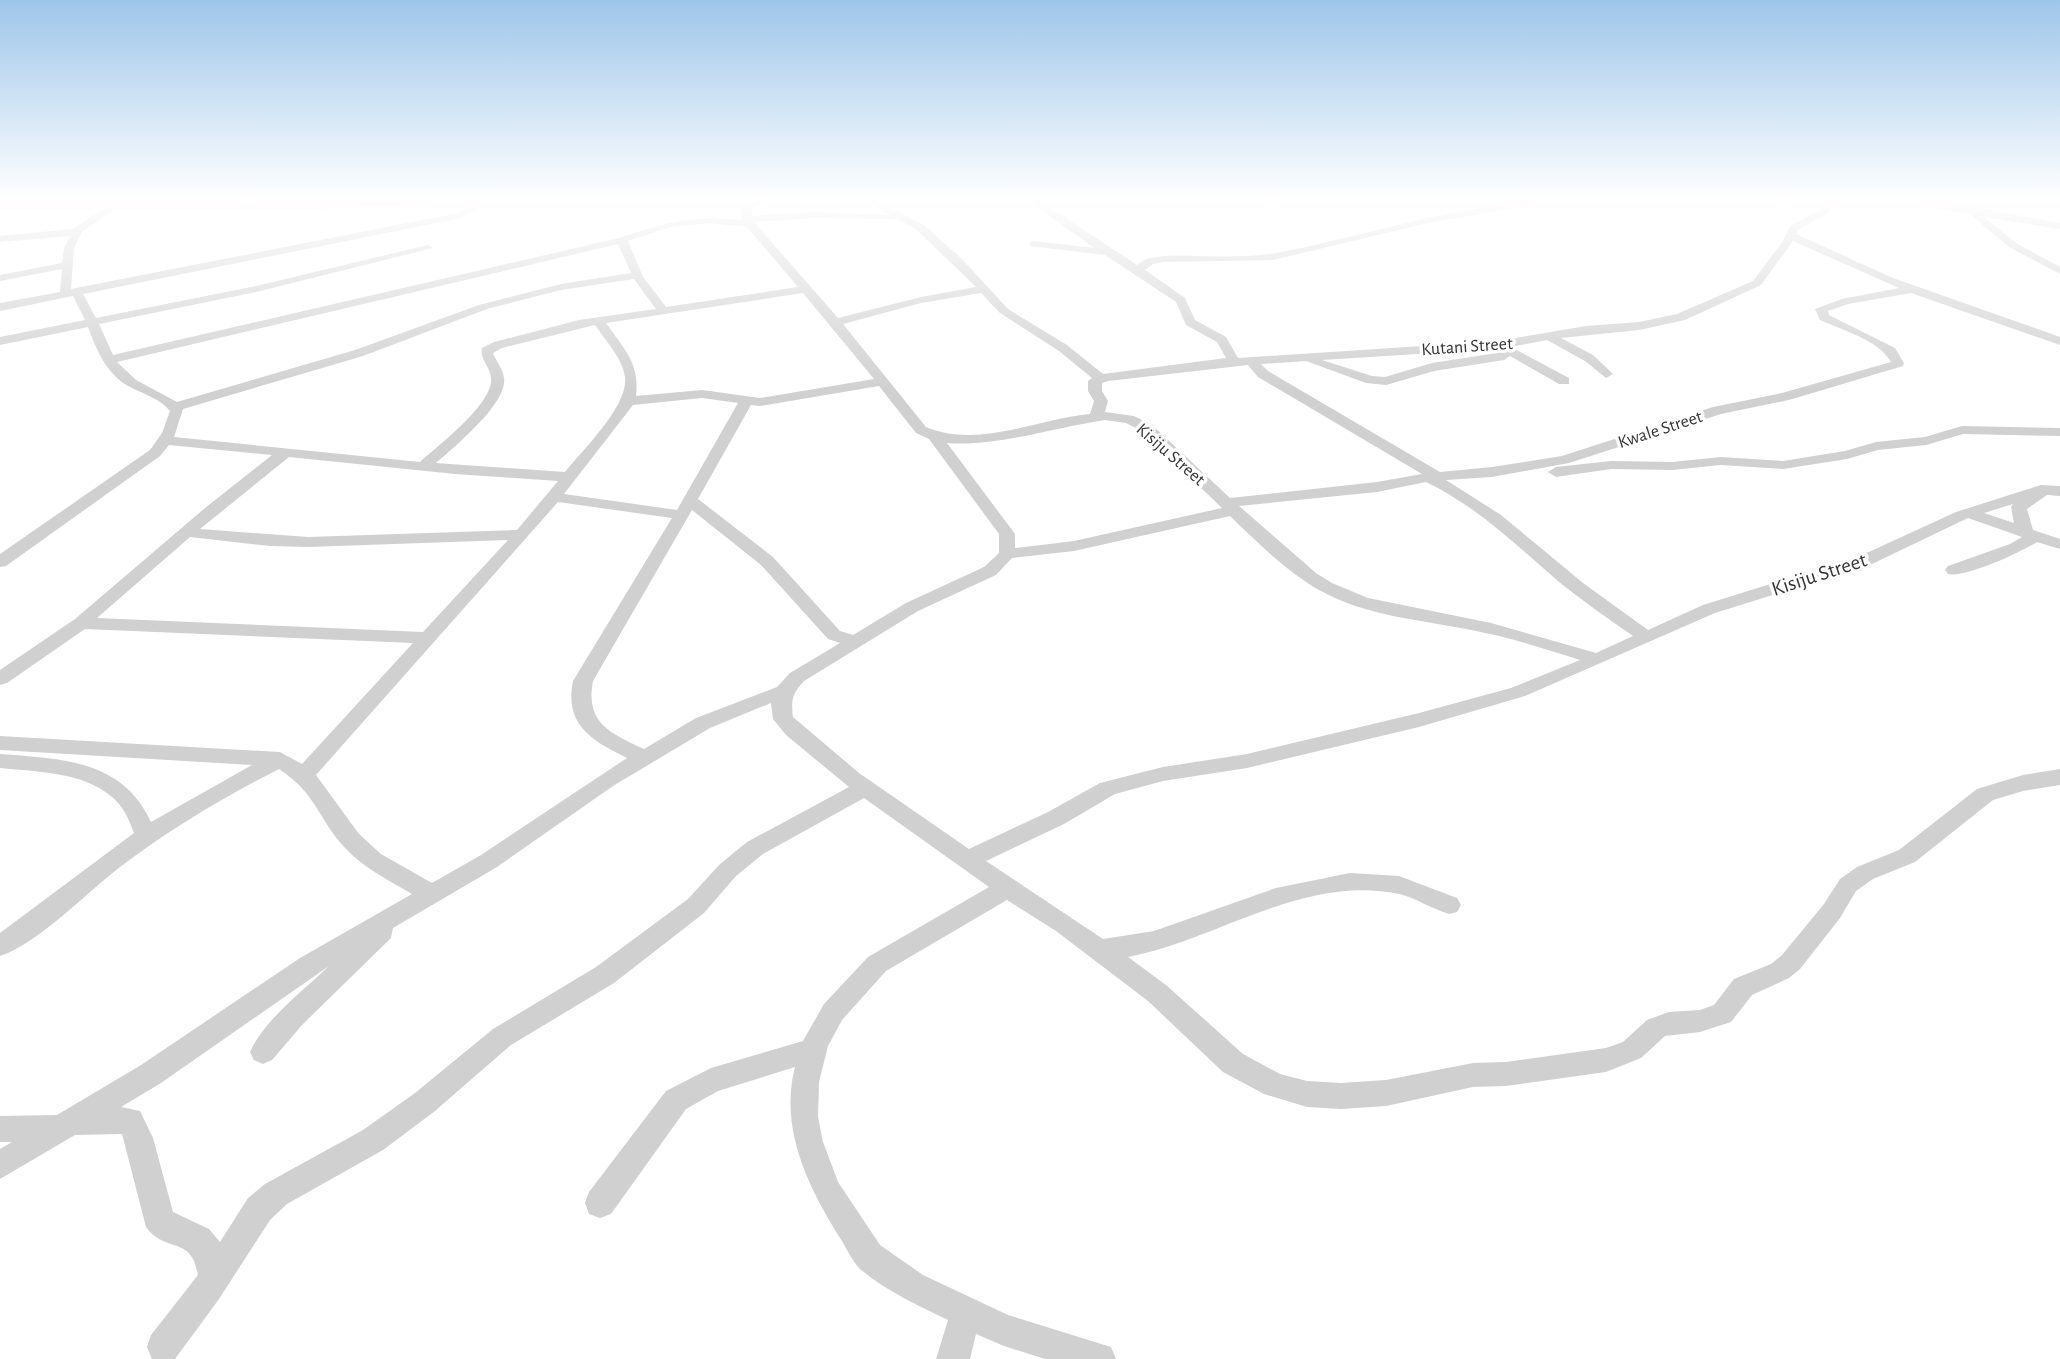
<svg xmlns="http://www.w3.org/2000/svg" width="2060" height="1359" font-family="'Alegreya Sans',sans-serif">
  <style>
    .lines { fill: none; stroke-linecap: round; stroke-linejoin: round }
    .minor { fill: #d0d0d0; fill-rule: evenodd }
    .labels { text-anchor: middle; stroke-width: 7; stroke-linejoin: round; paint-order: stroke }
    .far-street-label { font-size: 18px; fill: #333; stroke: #fff }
    .street-label { font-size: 21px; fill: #333; stroke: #fff }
  </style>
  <rect width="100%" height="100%" fill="#fff"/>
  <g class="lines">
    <path class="minor" d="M 362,201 L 434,201 L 429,204 L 318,209 L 115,209 L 82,232 L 74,248 L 71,289 L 458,213 L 478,201 L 490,201 L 461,218 L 83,294 L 96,318 L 256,286 L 428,245 L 433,248 L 256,292 L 99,324 L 113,355 L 619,238 C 666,222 693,215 743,220 L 741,208 L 754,201 L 768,201 L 751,209 L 752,216 L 813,212 L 890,215 L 866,201 L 878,201 L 924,225 L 962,259 L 1008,309 L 1067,345 L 1103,374 L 1226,358 L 1217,342 L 1186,325 L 1176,302 L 1105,255 L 1030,246 L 1030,242 L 1034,241 L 1094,248 L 1029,201 L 1040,201 L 1137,265 L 1146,259 L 1163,256 C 1198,255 1241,259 1276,253 C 1370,236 1462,201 1560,201 L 1432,222 L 1273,260 L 1163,262 L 1153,264 L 1145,270 L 1185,298 L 1195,320 L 1226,337 L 1238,358 L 1498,341 L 1586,326 L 1639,322 L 1677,314 L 1753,281 L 1783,241 L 1790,226 L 1822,209 L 1827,201 L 1837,201 L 1828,213 L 1798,230 L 1796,234 L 1893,278 L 2060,337 L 2060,345 L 1911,293 L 1848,304 L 1828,311 L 1829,315 L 1895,348 L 1904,363 L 1903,366 L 1789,400 L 1721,414 L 1569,463 L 1492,477 L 1446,480 L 1501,515 L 1583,583 L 1648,630 L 1703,605 L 1860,556 L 1956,512 L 2041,485 L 2060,486 L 2060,496 L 2047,495 L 2027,509 L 2033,530 L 2060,539 L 2060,549 L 2037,542 C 2021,552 1966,578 1948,574 L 1945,570 L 1948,566 L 2010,544 L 2022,537 L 1968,518 L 1872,564 L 1715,613 L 1525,696 L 1419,727 L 1247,768 L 1163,781 L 1115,794 L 1064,824 L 986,861 L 1103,939 L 1154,931 L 1276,888 L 1350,873 L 1399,876 L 1457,898 L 1461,905 L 1457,912 L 1449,914 C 1432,909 1416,898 1399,894 C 1303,874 1218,940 1128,957 L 1166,985 L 1243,1054 L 1280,1074 L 1307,1081 L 1341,1083 L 1386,1080 L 1473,1063 L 1506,1062 L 1606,1048 L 1623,1042 L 1647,1020 L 1669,1012 L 1700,1010 L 1714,1005 L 1734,979 L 1771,964 L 1782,955 L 1824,904 L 1840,879 L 1857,867 L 1899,850 L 1977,789 L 2023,775 L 2060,769 L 2060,785 L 2023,791 L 1993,800 L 1915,862 L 1873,879 L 1856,891 L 1840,918 L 1800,969 L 1789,978 L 1752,995 L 1731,1022 L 1700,1032 L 1665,1036 L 1641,1058 L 1606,1072 L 1506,1086 L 1473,1087 L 1386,1106 L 1341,1109 L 1307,1107 L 1264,1094 L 1223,1072 L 1148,1001 L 1056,931 L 1007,900 L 886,971 L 842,1020 L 828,1046 L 819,1082 L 818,1117 L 823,1142 L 838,1182 L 880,1245 L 923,1275 L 1008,1315 L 1111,1347 L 1116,1359 L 1045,1359 L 1004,1346 L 976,1334 L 970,1359 L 936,1359 L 948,1320 C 917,1305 886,1291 860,1269 C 852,1261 846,1247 840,1238 C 808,1187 779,1128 795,1067 L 718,1091 L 686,1109 L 611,1214 L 600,1218 L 589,1214 L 585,1203 L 589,1192 L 666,1091 L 711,1068 L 803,1041 L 824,1004 L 868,957 L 989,887 L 864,798 L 763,854 L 736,876 L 704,913 L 614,983 L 511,1045 L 435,1111 L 383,1150 L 287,1204 L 270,1220 L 219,1299 L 175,1359 L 152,1359 L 147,1347 L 151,1335 L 198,1275 C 191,1234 167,1255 146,1227 L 122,1134 L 75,1135 L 0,1179 L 0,1149 L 12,1142 L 0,1142 L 0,1116 L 57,1115 L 141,1065 L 300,958 L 412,894 C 388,880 364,868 345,848 C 318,819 317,794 279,769 C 224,797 170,829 120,867 C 86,893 39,943 0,956 L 0,933 L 134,833 C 130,823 126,812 119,804 C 92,772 39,772 0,768 L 0,754 C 61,759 122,759 151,822 L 252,765 L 0,750 L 0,736 L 280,752 L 302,764 L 413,643 L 85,629 L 7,683 L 0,685 L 0,670 L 75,619 L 205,508 L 272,455 L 169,445 L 160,456 L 6,566 L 0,567 L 0,554 L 150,450 L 162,433 L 170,411 C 160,399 146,395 132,388 C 107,376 97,351 88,327 L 0,345 L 0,337 L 85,320 L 73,296 L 0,311 L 0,303 L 60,292 L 62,269 L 0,281 L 0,275 L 62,263 L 64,248 L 70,236 L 0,242 L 0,236 L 73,229 L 102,209 L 0,209 L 0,203 ZM 813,218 L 898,219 L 916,229 L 976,287 L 921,297 L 838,318 L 754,222 ZM 710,223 L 747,227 L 798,287 L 666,307 L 643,277 L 628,241 L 670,227 ZM 1793,241 L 1899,288 L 1842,299 L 1815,309 L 1820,320 C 1842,330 1879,340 1891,362 L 1782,393 L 1713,407 L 1562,456 L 1492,467 L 1440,472 L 1268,371 L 1261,364 L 1306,361 L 1366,383 L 1386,385 L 1434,371 L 1504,360 L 1510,356 L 1559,384 L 1569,384 L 1569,378 L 1511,347 L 1547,340 L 1585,361 L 1606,378 L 1613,374 L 1593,355 L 1561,338 L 1639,330 L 1685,320 L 1761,285 ZM 618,244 L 631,273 L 561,284 L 479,305 L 355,350 L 177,402 L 136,380 L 117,362 ZM 634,279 L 656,309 L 579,320 L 494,342 L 482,348 C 479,359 491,367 491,379 C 493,404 438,446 420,462 L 174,437 L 183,409 L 363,356 L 487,309 L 561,290 ZM 803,293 L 874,379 L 760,398 L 702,390 L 636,396 C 640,363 624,349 606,323 ZM 981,293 L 1000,313 L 1059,351 L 1092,378 L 1088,381 L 1088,391 L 1094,401 L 1090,414 C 1036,419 979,449 926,427 L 843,324 L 921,303 ZM 595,325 C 605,340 623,359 625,377 C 629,405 583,450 565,472 L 436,463 C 453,448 508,403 504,378 C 503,369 496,361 493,353 L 502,348 ZM 1497,349 L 1503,352 L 1432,363 L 1385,377 L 1372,376 L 1322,360 ZM 1248,365 L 1258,377 L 1422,474 L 1377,482 L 1230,498 L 1152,425 L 1134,416 L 1105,412 L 1108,401 L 1102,391 L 1102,383 L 1108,381 ZM 879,386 L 916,433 L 929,439 L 999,534 L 999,553 L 984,567 L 906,603 L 853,635 L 840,631 L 773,557 L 698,499 L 751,405 L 760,406 ZM 702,398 L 738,403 L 677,510 L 564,494 L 633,405 ZM 1105,420 L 1126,423 L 1142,431 L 1222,508 L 1074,541 L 1015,548 L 1015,534 L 947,443 C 997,447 1056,427 1105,420 ZM 289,457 L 455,474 L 558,481 L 517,530 L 308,537 L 200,529 ZM 1426,482 C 1478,507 1516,545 1559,582 C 1583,601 1608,619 1633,636 L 1596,653 L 1491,623 L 1368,598 L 1332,583 L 1316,573 L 1239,506 L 1377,492 ZM 558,502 L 672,518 L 573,681 C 564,725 592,741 627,758 L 481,855 L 432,883 L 381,854 L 359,834 L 316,775 ZM 2013,504 L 2011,507 L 2014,523 L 1984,513 ZM 692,510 L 761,565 L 828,639 L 840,643 L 790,673 L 777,687 L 696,718 L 644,749 C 610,733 585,723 593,681 ZM 1230,516 C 1258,543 1287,572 1321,591 C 1368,617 1424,620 1476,631 C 1512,638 1546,649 1580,660 L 1511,688 L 1419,713 L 1247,754 L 1163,767 L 1100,783 L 1048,812 L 969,849 L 859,773 L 793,717 C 791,700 792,694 804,681 L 918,611 L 996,575 L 1012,558 L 1074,551 ZM 190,537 L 270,546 L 308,547 L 508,540 L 423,632 L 97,618 ZM 771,703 L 773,719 L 786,735 L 849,787 L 747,842 L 720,864 L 688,899 L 596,967 L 493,1029 L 415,1093 L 363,1130 L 265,1184 L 248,1198 L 220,1242 L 209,1229 L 173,1212 L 153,1138 L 140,1111 L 121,1107 L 161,1083 L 329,966 C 304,990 264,1020 250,1052 L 254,1060 L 263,1064 L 272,1060 L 303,1024 L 391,938 L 393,928 L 497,867 L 613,786 L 710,728 Z
      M 1896,201 L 1972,207 L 2060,223 L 2060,229 L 1984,217 L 2016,243 L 2060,267 L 2060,274 L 2009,247 L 1971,215 Z
      M 1962,426 L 2060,428 L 2060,436 L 1963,434 L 1926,445 L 1878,450 L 1847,459 L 1783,469 L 1721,465 L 1672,470 L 1611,469 L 1556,477 L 1548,472 L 1556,467 L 1611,461 L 1672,462 L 1721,457 L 1783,461 L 1845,451 L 1876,442 L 1925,437 Z"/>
  </g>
  <linearGradient id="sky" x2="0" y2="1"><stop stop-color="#9ec6ea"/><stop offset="0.51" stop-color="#fff"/><stop offset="1" stop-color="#fff" stop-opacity="0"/></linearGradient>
  <rect width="2060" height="391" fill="url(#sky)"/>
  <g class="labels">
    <g class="far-street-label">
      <text transform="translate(1467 346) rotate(-4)" y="6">Kutani Street</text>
      <text transform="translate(1660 429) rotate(-18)" y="6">Kwale Street</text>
      <text transform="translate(1171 454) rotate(41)" y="6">Kisiju Street</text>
    </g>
    <g class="street-label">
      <text transform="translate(1819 574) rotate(-18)" y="7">Kisiju Street</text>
    </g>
  </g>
</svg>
